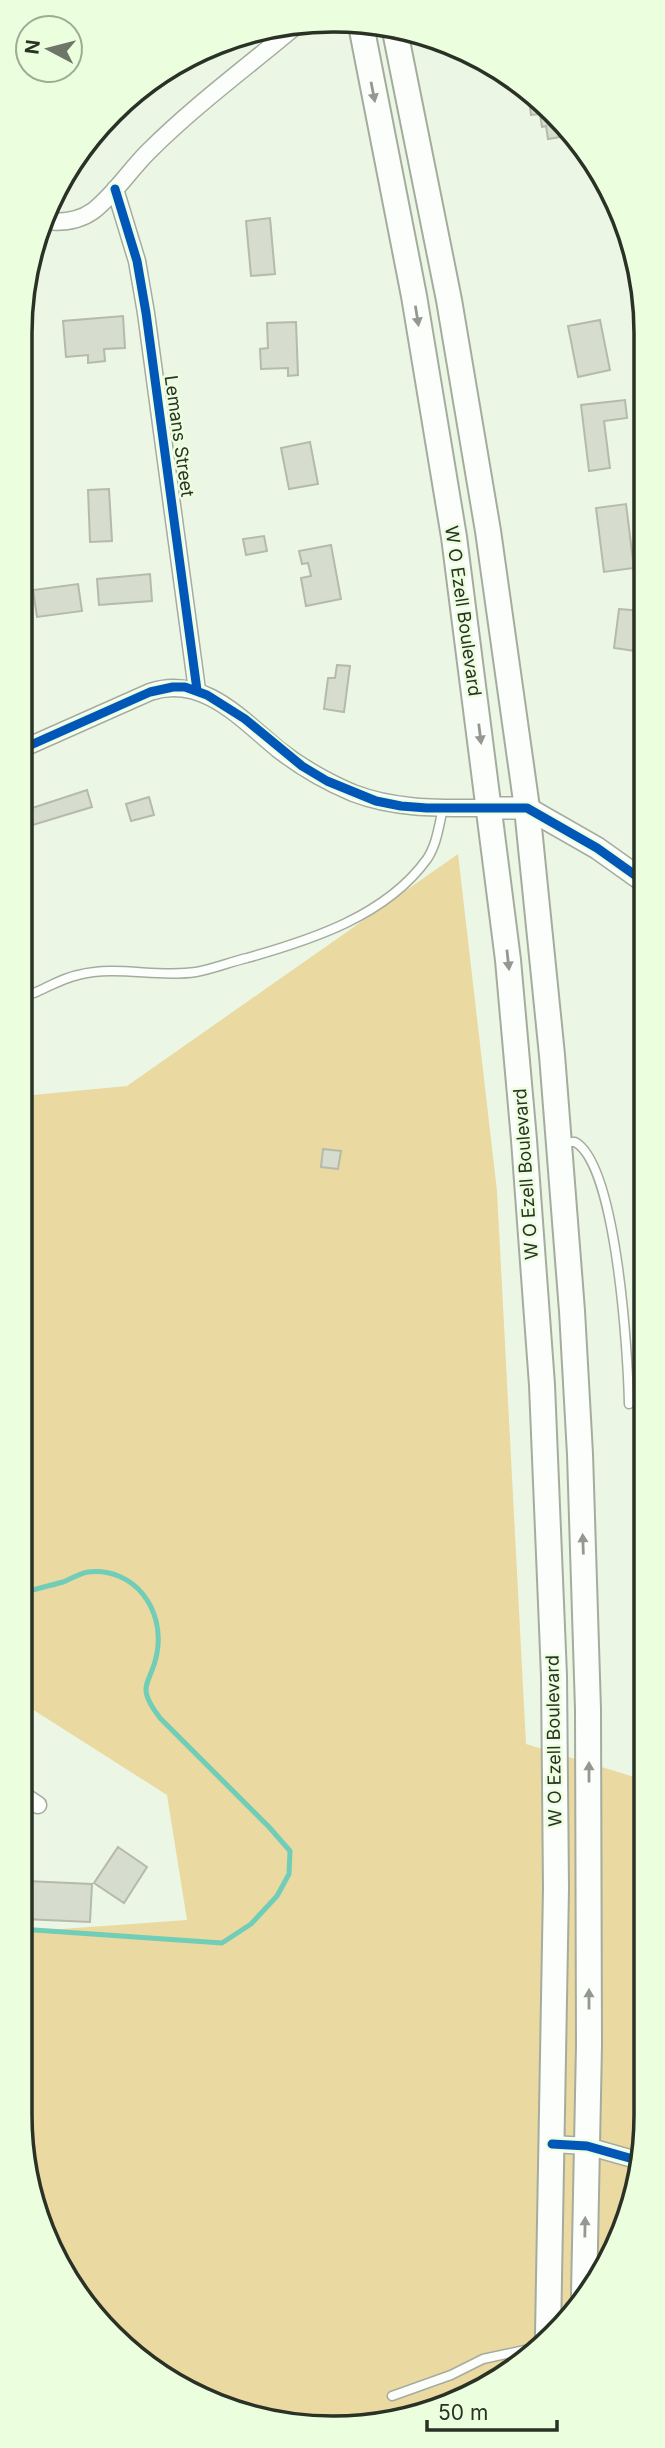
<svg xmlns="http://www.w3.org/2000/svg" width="665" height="2448" font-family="Inter,sans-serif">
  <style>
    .forest { fill: #ead9a1 }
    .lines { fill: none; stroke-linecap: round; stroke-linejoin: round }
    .stream { stroke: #70cdb7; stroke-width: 5 }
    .building { fill: #d6dcce; stroke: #b5baab; stroke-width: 2 }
    .lane-casing { stroke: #a4ac9e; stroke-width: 11 }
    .street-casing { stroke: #a4ac9e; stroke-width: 19 }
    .secondary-casing { stroke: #a4ac9e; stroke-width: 24 }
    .primary-casing { stroke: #a4ac9e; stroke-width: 28 }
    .lane { stroke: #fcfefb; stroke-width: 8 }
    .street { stroke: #fcfefb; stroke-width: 16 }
    .secondary { stroke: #fcfefb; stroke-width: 21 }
    .primary { stroke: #fcfefb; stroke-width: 24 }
    .cycleway-casing { stroke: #ebfedd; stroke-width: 13 }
    .cycleway { stroke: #0057b8; stroke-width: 9 }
    .oneway { fill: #939890 }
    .labels { text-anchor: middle; stroke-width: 5; stroke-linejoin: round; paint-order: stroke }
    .street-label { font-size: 18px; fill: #2a3125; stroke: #ebfedd }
    .rim { fill: none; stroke: #2a3125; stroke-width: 3.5 }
  </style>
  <rect width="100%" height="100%" fill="#ecf6e5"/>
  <path class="forest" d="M 458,854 L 497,1191 L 526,1744 L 641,1779 L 640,2176 L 604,2272 L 524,2364 L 433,2412 L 312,2428 L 194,2396 L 97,2322 L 43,2235 L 19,2115 L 20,1932 L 187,1920 L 167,1795 L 21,1702 L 23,1096 L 127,1086 Z"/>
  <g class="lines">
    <path class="stream" d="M 20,1929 L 222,1943 L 251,1924 L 277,1896 L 289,1874 L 290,1851 L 269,1827 L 160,1718 C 134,1684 151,1686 157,1653 C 165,1610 135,1567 88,1572 C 80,1573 71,1579 63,1582 C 49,1586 35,1589 21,1593"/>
  </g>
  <path class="building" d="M 528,93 L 568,126 L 573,135 L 548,139 L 546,126 L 542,127 L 540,114 L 531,115 Z
    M 270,218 L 275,274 L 251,276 L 246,221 Z
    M 26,305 L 30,334 L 25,335 L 25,305 Z
    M 123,316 L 125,348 L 104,349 L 105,361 L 88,363 L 88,355 L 66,357 L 63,321 Z
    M 600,320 L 610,370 L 578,377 L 568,326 Z
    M 296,322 L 298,375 L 288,376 L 288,368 L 261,369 L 260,349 L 268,348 L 267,323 Z
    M 625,400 L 627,418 L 604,421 L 610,468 L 589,471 L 581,405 Z
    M 310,442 L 318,484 L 289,489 L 281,448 Z
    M 109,489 L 112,541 L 90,542 L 88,490 Z
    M 626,504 L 634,568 L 604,572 L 596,508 Z
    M 264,536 L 267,551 L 246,555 L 243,539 Z
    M 331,545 L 341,599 L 306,606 L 301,578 L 311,576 L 308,563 L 302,564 L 299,551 Z
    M 150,574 L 152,601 L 99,605 L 97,579 Z
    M 78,584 L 82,611 L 37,617 L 33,590 Z
    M 619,609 L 643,611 L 642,652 L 614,648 Z
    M 337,665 L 350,666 L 344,712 L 324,709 L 328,678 L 335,678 Z
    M 87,790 L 92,807 L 23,828 L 23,811 Z
    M 149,797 L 154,815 L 131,821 L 126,804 Z
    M 323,1149 L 341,1151 L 338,1169 L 321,1167 Z
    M 118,1847 L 147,1867 L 124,1903 L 94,1883 Z
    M 26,1881 L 92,1884 L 90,1922 L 24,1919 Z"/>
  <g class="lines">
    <g class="lane-casing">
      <path id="lane" d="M 34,993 C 48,987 63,978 78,975 C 117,965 157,978 196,972 C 213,969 230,962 247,958 C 311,940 386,916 427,859 C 437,844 439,825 443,808
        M 561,1142 L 575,1142 C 617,1165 628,1356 629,1404
        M 392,2396 L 451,2375 L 483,2359 L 539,2347"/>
    </g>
    <g class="street-casing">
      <path id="street" d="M 115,189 L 137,261 L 146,313 L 197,690
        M 46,221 C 63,223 79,221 93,211 C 114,195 129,171 148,152 C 194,106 247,67 297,25
        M 24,748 L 150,692 C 203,674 242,720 279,750 C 301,767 327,782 353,793 C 397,810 443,808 490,808
        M 20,1793 L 38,1805
        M 552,2144 L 587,2146 L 640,2161"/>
    </g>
    <g class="secondary-casing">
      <path id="secondary" d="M 490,808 L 527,808 L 597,848 L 642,880"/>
    </g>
    <g class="primary-casing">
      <path id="primary" d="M 361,25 L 414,296 L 454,537 L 508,960 L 524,1140 L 542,1385 L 554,1676 L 556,1888 L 548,2335
        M 394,26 L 449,300 L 488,531 L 527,808 L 552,1055 L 572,1311 L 580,1454 L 588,1709 L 589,2045 L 584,2295"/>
    </g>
    <use href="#lane" class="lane"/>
    <use href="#street" class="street"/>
    <use href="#secondary" class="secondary"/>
    <use href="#primary" class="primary"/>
    <g class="cycleway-casing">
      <path id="cycleway" d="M 115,189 L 137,261 L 146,313 L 197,690
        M 24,748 L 150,692 L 173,687 L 185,687 L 207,695 L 245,719 L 302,766 L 327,781 L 376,801 L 401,806 L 427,808 L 527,808 L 597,848 L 642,880
        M 552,2144 L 587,2146 L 640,2161"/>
    </g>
    <use href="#cycleway" class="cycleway"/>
  </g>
  <defs><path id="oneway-solid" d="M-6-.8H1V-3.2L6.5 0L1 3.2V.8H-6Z" transform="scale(1.75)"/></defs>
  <g class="oneway">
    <use href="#oneway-solid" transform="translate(373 92) rotate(79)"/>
    <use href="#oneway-solid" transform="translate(417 316) rotate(81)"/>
    <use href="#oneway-solid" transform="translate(480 734) rotate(83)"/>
    <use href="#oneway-solid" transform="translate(508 960) rotate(84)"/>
    <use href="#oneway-solid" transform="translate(583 1544) rotate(-92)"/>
    <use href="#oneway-solid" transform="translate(589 1772) rotate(-90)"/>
    <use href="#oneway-solid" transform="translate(589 1999) rotate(-90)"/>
    <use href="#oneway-solid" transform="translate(585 2227) rotate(-89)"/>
  </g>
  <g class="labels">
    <g class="street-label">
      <text transform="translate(179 436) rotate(82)" y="6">Lemans Street</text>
      <text transform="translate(463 611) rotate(82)" y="6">W O Ezell Boulevard</text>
      <text transform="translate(526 1174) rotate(-94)" y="6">W O Ezell Boulevard</text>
      <text transform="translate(554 1741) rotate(-91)" y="6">W O Ezell Boulevard</text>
    </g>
  </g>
  <path d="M0 0H665V2448H0ZM333 32H333A301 301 0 0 1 634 333V2115A301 301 0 0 1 333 2416H333A301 301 0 0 1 32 2115V333A301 301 0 0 1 333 32Z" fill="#ebfedd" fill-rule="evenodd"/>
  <path class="rim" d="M333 32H333A301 301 0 0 1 634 333V2115A301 301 0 0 1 333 2416H333A301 301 0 0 1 32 2115V333A301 301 0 0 1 333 32Z"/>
  <g transform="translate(49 49) rotate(277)"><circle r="33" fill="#ebfedd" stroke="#9eac93" stroke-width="2"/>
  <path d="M0-5L12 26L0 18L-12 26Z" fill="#6e7668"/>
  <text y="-10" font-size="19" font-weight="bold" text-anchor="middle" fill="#2a3125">N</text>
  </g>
  <path d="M427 2420v10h130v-10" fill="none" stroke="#2a3125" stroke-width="3.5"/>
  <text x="438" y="2420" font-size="21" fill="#2a3125" stroke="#ebfedd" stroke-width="5" paint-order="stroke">50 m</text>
</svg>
